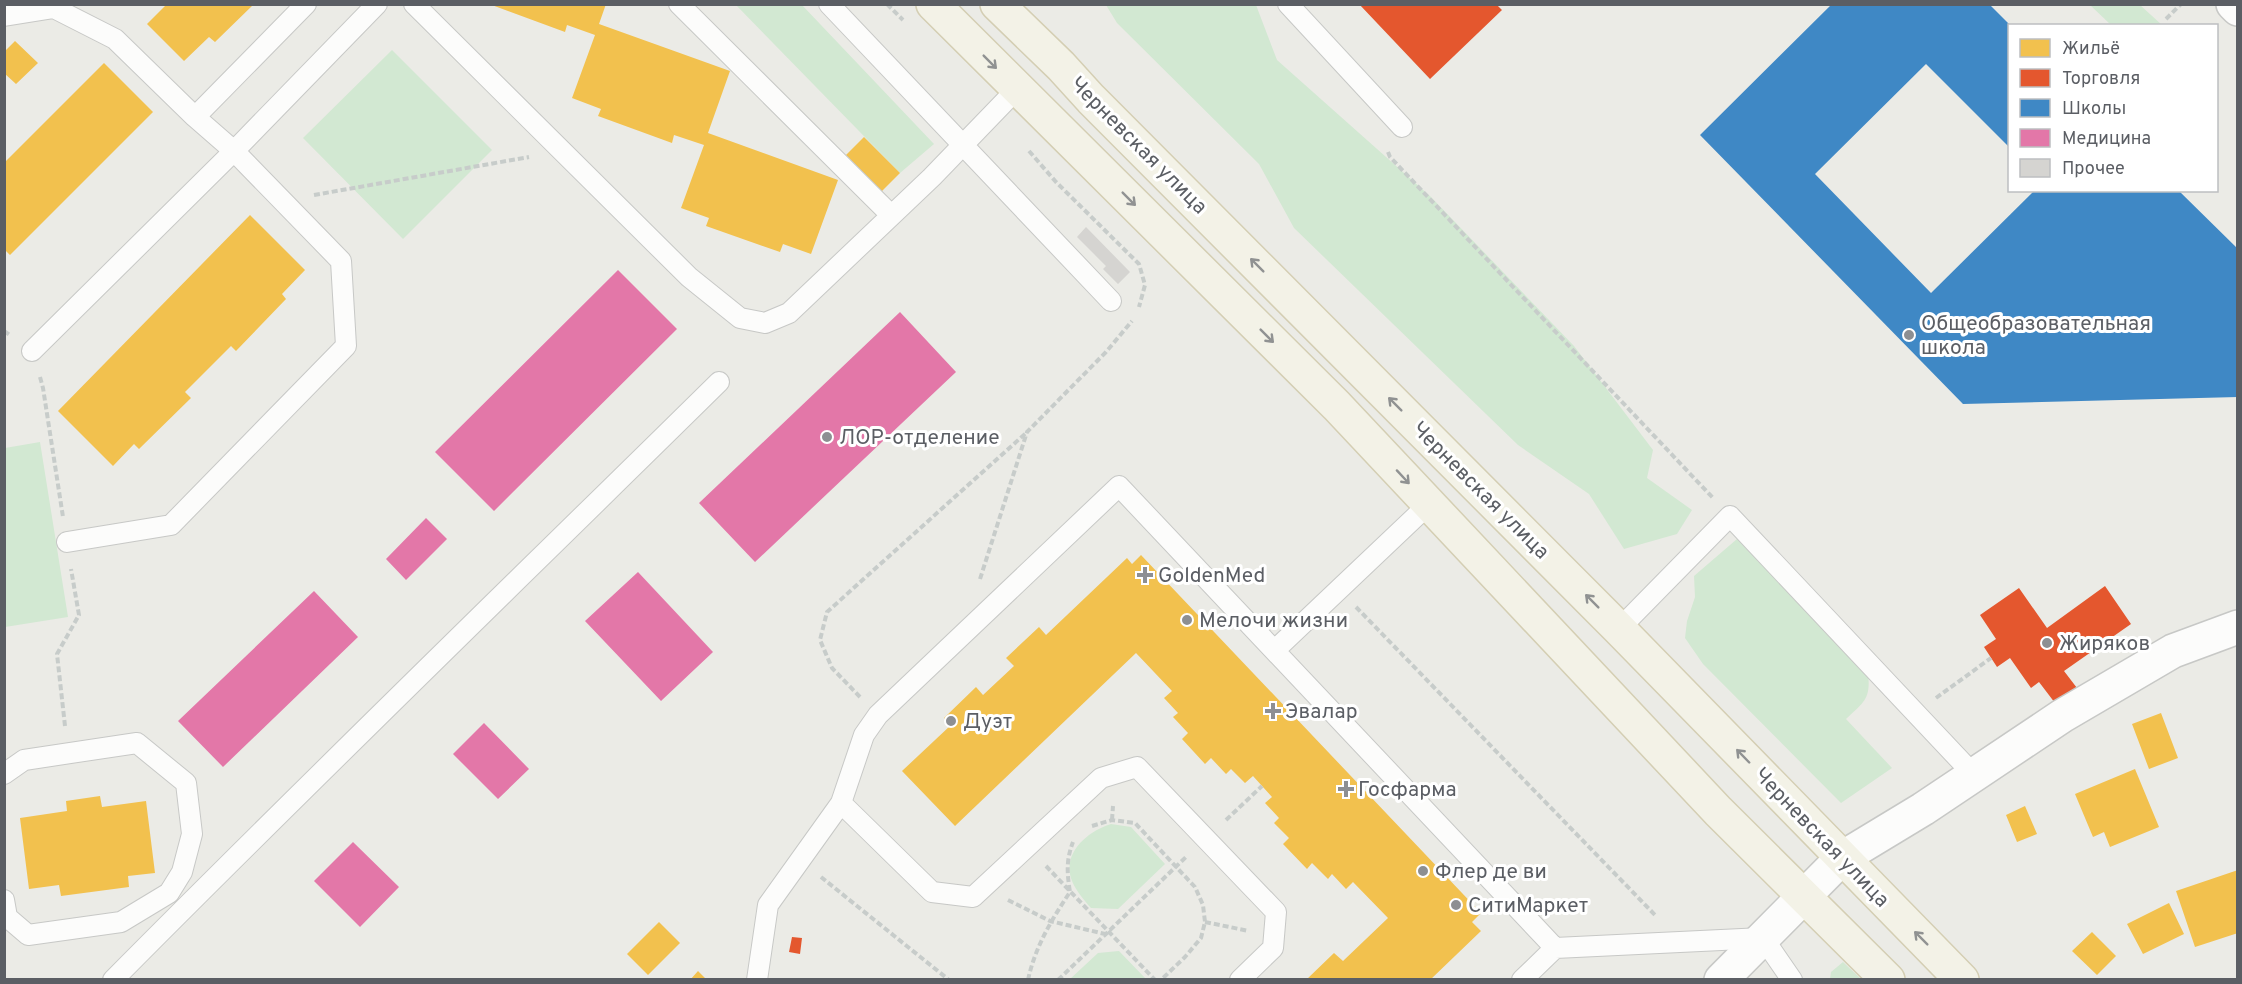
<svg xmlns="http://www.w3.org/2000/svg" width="2242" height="984" font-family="Overpass,sans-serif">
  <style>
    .green { fill: #d2e8d2 }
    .homes { fill: #f2c14e }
    .shops { fill: #e4572e }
    .schools { fill: #3f88c5 }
    .health { fill: #e377a8 }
    .building { fill: #d5d4d1 }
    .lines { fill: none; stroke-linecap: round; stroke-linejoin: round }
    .service-casing { stroke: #c7c8c6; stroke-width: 22 }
    .minor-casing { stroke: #c7c8c6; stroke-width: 36 }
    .tertiary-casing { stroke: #c7c8c6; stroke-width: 36 }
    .primary-casing { stroke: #d4ceb3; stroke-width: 36 }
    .path { stroke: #c7ccca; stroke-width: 4; stroke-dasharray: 6 3; stroke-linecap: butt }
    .service { stroke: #fcfcfb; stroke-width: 20 }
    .minor { stroke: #fcfcfb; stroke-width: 33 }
    .tertiary { stroke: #fcfcfb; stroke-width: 33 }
    .primary { stroke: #f3f2e7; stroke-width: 33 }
    .oneway { stroke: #909292 }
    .poi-dot { fill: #8d8f92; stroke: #fff; stroke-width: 2 }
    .labels { text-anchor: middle; stroke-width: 6; stroke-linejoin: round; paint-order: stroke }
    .street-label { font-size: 21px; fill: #5b5e64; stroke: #fff }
    .poi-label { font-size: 21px; fill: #5b5e64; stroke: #fff; text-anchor: start }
  </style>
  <rect width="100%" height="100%" fill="#ebebe6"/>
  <path class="green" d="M 736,5 L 802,5 L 934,144 L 900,173 Z
    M 1106,5 L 1256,5 L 1277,60 L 1431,197 L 1574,346 L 1653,450 L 1647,478 L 1692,510 L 1677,534 L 1624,549 L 1589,494 L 1518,445 L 1294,228 L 1259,164 L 1117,23 Z
    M 2090,5 L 2140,5 L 2162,25 L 2111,25 Z
    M 392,50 L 492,150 L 403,239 L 303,138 Z
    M 40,442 L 68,617 L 5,627 L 5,448 Z
    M 1737,539 L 1868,673 C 1871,699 1864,702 1846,719 L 1892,768 L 1841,803 L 1703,664 L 1685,638 L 1687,621 L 1695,597 L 1694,576 Z
    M 1111,824 L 1131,827 L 1165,864 L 1118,909 L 1091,908 C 1084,900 1076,891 1072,881 C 1061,853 1088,831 1111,824 Z
    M 1119,951 L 1146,979 L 1070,979 L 1098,953 Z
    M 1843,962 L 1861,979 L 1830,979 L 1831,972 Z"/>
  <path class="homes" d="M 489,4 L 606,4 L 599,24 L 730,71 L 708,133 L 838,180 L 811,254 L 783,244 L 780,252 L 706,226 L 709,218 L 681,208 L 704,145 L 674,135 L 672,143 L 598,116 L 601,109 L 572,98 L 595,35 L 567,25 L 565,32 Z
    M 166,5 L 253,5 L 215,42 L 209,37 L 184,61 L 147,24 Z
    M 15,41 L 38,63 L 16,84 L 4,73 L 4,52 Z
    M 104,63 L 153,112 L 10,255 L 4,249 L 4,163 Z
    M 864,137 L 900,173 L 882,191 L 846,155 Z
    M 250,215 L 305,270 L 282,294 L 286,299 L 236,351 L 231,346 L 185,392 L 191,398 L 139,449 L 134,444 L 113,466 L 58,411 Z
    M 1141,555 L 1481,913 L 1472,922 L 1481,931 L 1430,980 L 1306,980 L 1334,953 L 1343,961 L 1388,918 L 1353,882 L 1346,889 L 1332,874 L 1328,879 L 1312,863 L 1307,869 L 1283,844 L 1289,838 L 1274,823 L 1279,818 L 1265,803 L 1272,797 L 1253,776 L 1245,783 L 1231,769 L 1226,774 L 1211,758 L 1205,764 L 1182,739 L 1188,733 L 1173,717 L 1178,713 L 1164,698 L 1172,691 L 1136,653 L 955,826 L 902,771 L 951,725 L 944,718 L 976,687 L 983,695 L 1014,666 L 1006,658 L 1039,627 L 1046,635 L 1127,558 L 1132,564 Z
    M 2161,713 L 2178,758 L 2149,769 L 2132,724 Z
    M 2135,769 L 2159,827 L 2110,847 L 2104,832 L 2093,837 L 2075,794 Z
    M 100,796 L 102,807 L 146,801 L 155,873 L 128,876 L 129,887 L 61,896 L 59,885 L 29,889 L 20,818 L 67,811 L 66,801 Z
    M 2025,806 L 2037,834 L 2017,842 L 2006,815 Z
    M 2238,870 L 2238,933 L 2195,947 L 2176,891 Z
    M 2169,903 L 2184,934 L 2143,954 L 2127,924 Z
    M 659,922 L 680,943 L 648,975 L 627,954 Z
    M 2092,932 L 2116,956 L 2097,975 L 2072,951 Z
    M 698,971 L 707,980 L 690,980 Z"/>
  <path class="shops" d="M 1359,4 L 1496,4 L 1502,10 L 1430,79 Z
    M 2105,586 L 2131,624 L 2064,671 L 2077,688 L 2055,703 L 2039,682 L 2031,688 L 2010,658 L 1997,667 L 1984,647 L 1996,639 L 1980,615 L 2019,588 L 2047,628 Z
    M 792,937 L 802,938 L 800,954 L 789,952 Z"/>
  <path class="schools" d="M 1832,4 L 1989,4 L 2010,25 L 2010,148 L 1926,64 L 1815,174 L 1931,293 L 2035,190 L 2178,190 L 2238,249 L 2238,397 L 1963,404 L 1700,135 Z"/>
  <path class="health" d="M 618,270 L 677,329 L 494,511 L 435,452 Z
    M 900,312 L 956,372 L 755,562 L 699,503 Z
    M 426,518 L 447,539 L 406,580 L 386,559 Z
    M 638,572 L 713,652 L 661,701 L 585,621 Z
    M 314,591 L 358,637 L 223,767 L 178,721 Z
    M 484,723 L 529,769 L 498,799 L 453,754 Z
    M 353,842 L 399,887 L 360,927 L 314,881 Z"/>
  <path class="building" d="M 1086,227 L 1130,272 L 1118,284 L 1103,269 L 1106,266 L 1077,237 Z"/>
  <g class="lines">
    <g class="service-casing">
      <path id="service" d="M 414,4 L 689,277 L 740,318 L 765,323 L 789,313 L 932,177 L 1017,89
        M 679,4 L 891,215
        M 829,4 L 1111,301
        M 1288,4 L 1402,127
        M 4,16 L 54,8 L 115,39 L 195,117 L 306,4
        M 32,351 L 234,151 L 377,4
        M 67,542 L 171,525 L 346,346 L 341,261 L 234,151 L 195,117
        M 1619,629 L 1730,516 L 1974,775
        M 1275,650 L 1429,504
        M 4,774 L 24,760 L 137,743 L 186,783 L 192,834 L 182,872 L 169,893 L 121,922 L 28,935 L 7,917 L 4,900
        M 841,803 L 932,892 L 973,897 L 1101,778 L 1137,767 L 1276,912 L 1273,948 L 1240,980
        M 113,980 C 313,778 517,581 719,382
        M 757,980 L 768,905 L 841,803 L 864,735 L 878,715 L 1119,486 L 1555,948
        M 1522,980 L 1555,948 L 1763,938 L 1792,980"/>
    </g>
    <g class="minor-casing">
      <path id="minor" d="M 2233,4 L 2238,9
        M 1842,858 L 1923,809 L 2062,716 L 2173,651 L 2238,627"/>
    </g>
    <g class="tertiary-casing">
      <path id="tertiary" d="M 1721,980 L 1842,858"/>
    </g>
    <g class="primary-casing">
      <path id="primary" d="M 933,4 L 1337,406 L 1718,811 L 1888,980
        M 997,4 L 1061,66 L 1091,99 L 1619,629 L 1962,980"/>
    </g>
    <path class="path" d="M 887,4 L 903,20
      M 2166,19 L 2181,4
      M 1029,151 L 1056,182 L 1139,264 L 1145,285 L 1139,307
      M 1388,152 L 1390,157 L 1713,498
      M 314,195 L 529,157
      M 4,331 L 11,336
      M 40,377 L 43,388 L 63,517
      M 980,579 L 1027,432 L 1106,352 L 1132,321
      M 1356,607 L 1656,916
      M 860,697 L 832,668 L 820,640 L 827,612 L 1026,433
      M 1936,698 L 1991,658
      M 65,726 L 57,654 L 79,615 L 71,569
      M 1112,820 L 1113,806
      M 1226,820 L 1262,786
      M 1092,826 L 1112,820 L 1135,823 L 1195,887 L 1203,905 L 1205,922 L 1201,938 L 1185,957 L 1161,980
      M 1046,866 L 1155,980
      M 821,877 L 949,980
      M 1008,900 L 1050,921 L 1105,934
      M 1205,922 L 1249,931
      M 1028,980 C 1035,947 1052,919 1070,892 C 1067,873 1066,860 1073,842
      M 1058,980 L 1187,856"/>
    <use href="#service" class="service"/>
    <use href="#minor" class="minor"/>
    <use href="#tertiary" class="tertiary"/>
    <use href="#primary" class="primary"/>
  </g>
  <defs><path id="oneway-shaft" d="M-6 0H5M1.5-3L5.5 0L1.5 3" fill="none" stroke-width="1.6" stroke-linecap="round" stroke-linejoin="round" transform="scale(1.5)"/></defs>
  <g class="oneway">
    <use href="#oneway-shaft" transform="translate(990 62) rotate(45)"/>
    <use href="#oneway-shaft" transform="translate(1129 199) rotate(45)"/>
    <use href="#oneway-shaft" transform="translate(1257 265) rotate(-135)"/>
    <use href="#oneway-shaft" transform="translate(1267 336) rotate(45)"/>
    <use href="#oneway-shaft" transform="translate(1395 404) rotate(-135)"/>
    <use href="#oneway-shaft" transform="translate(1403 477) rotate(47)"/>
    <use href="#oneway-shaft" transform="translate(1592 601) rotate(-135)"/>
    <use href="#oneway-shaft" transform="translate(1743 756) rotate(-134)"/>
    <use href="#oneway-shaft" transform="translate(1921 938) rotate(-135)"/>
  </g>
  <g class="poi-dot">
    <circle cx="1909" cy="335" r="6"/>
    <circle cx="827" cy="437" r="6"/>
    <path d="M1142 566h6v6h6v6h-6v6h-6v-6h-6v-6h6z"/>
    <circle cx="1187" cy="620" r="6"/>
    <circle cx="2047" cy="643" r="6"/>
    <path d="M1270 702h6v6h6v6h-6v6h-6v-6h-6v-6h6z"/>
    <circle cx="951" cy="721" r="6"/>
    <path d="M1343 780h6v6h6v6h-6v6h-6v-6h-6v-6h6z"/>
    <circle cx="1423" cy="871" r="6"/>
    <circle cx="1456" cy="905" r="6"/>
  </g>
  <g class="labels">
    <g class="street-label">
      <text transform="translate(1139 145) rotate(45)" y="7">Черневская улица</text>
      <text transform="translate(1481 490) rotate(45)" y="7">Черневская улица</text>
      <text transform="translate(1822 837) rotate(46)" y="7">Черневская улица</text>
    </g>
    <g class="poi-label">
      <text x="1921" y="330">Общеобразовательная<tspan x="1921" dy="24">школа</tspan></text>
      <text x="839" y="444">ЛОР-отделение</text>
      <text x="1158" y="582">GoldenMed</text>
      <text x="1199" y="627">Мелочи жизни</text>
      <text x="2059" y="650">Жиряков</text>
      <text x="1285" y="718">Эвалар</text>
      <text x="963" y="728">Дуэт</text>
      <text x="1358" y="796">Госфарма</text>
      <text x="1435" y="878">Флер де ви</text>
      <text x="1468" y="912">СитиМаркет</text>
    </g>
  </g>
  <rect width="2242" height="984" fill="none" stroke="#5b5e64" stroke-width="12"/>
  <rect x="2008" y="24" width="210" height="168" fill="#ffffff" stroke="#bdbfc1" stroke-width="1.5"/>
  <rect x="2020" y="39" width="30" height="18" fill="#f2c14e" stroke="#bdbfc1" stroke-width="1.5"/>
  <text x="2062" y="54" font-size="18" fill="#5b5e64">Жильё</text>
  <rect x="2020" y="69" width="30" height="18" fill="#e4572e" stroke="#bdbfc1" stroke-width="1.5"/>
  <text x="2062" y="84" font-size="18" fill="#5b5e64">Торговля</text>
  <rect x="2020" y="99" width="30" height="18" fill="#3f88c5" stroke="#bdbfc1" stroke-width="1.5"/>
  <text x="2062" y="114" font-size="18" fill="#5b5e64">Школы</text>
  <rect x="2020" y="129" width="30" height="18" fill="#e377a8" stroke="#bdbfc1" stroke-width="1.5"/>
  <text x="2062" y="144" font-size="18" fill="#5b5e64">Медицина</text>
  <rect x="2020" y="159" width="30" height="18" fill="#d5d4d1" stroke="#bdbfc1" stroke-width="1.5"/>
  <text x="2062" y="174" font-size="18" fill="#5b5e64">Прочее</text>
</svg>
